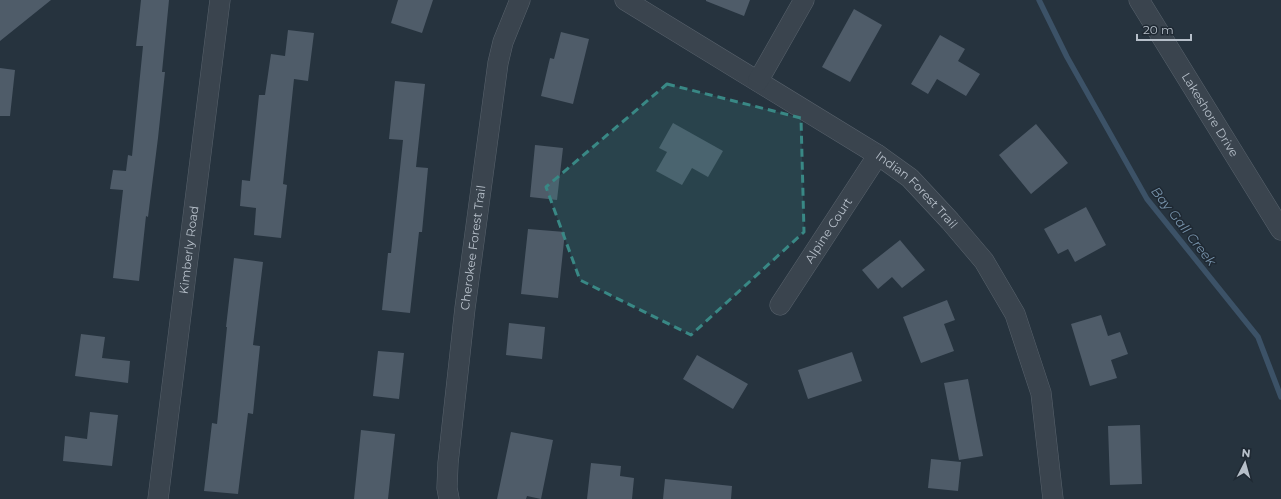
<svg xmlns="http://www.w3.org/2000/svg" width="1281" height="499" font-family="Montserrat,sans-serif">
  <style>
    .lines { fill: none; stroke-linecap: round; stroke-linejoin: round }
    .stream { stroke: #3c5267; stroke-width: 5.5 }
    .building { fill: #4f5c69 }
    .minor-casing { stroke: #58626c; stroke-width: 21 }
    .minor { stroke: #3a444e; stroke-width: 20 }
    .marked { fill: #398885; fill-opacity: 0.2; stroke: #398885; stroke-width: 3; stroke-dasharray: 8 5; stroke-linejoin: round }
    .labels { text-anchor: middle; stroke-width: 3; stroke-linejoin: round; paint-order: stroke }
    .street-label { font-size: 12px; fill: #b6bfc9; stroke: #1f2933 }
    .water-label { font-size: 13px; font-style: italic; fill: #7793ab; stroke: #1f2933 }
  </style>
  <rect width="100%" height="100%" fill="#26333e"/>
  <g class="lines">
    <path class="stream" d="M 1039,0 L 1067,57 L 1147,199 L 1258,337 L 1281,397"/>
  </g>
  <path class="building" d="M 0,0 L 51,0 L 0,41 Z
    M 141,0 L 169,0 L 162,72 L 165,72 L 158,138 L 148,217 L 146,216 L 139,281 L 113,278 L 123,190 L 110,189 L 113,170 L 126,171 L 128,155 L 132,156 L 143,46 L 136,46 Z
    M 398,0 L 433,0 L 422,33 L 391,23 Z
    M 706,0 L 750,0 L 744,16 L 706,1 Z
    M 854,9 L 882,25 L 850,82 L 822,67 Z
    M 288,30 L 314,33 L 308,81 L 294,79 L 283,184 L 287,185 L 281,238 L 254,235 L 256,208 L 240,206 L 242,180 L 250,181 L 259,95 L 265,95 L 271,54 L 285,56 Z
    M 561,32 L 589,39 L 573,104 L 541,96 L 550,58 L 554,59 Z
    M 940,35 L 965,49 L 958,61 L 980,74 L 966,96 L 937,79 L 928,94 L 911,84 Z
    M 0,68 L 15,70 L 10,116 L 0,116 Z
    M 395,81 L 425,84 L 416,167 L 428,168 L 422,232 L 419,232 L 410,313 L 382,310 L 388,253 L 391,253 L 403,140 L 389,139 Z
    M 673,123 L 723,151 L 708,177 L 692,168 L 682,185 L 656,171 L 667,152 L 659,148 Z
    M 1036,124 L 1068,163 L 1031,194 L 999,155 Z
    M 535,145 L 563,148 L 557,200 L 530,197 Z
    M 1086,207 L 1106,245 L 1075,262 L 1068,249 L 1058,254 L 1044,229 Z
    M 528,229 L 565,232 L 558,298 L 521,294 Z
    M 900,240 L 925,270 L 902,288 L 892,277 L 878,289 L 862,270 Z
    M 234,258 L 263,262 L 253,345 L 260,346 L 253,414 L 248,413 L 238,494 L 204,491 L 212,423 L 217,424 L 227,327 L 226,327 Z
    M 947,300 L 955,320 L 944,324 L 954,351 L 921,363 L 903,317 Z
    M 1101,315 L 1108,336 L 1120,332 L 1128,354 L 1111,360 L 1117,378 L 1090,386 L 1071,324 Z
    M 509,323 L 545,327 L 542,359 L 506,355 Z
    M 81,334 L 105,337 L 102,358 L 130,361 L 128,383 L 75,376 Z
    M 378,351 L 404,353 L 399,399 L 373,396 Z
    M 852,352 L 862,381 L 808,399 L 798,370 Z
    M 697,355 L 748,384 L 733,409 L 683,379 Z
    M 968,379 L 983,456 L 959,460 L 944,383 Z
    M 90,412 L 118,415 L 112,466 L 63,461 L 65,436 L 87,439 Z
    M 1140,425 L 1142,484 L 1110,485 L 1108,426 Z
    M 361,430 L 395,434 L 388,499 L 354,499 Z
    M 511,432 L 553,440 L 541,499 L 527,496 L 526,499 L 497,499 Z
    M 931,459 L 961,462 L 958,491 L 928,488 Z
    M 591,463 L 621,466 L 620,476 L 634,478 L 632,499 L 587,499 Z
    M 665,479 L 732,486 L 731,499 L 663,499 Z"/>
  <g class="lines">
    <g class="minor-casing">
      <g id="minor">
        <path id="s1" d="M 625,0 L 878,155 L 910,178 L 950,221 L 984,261 L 1015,314 L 1041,393 L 1053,499"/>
        <path id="s2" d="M 1139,0 L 1281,230"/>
        <path d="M 758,81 L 804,0"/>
        <path id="s3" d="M 780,305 L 878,155"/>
        <path id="s4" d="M 158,499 L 220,0"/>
        <path id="s5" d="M 449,499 L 447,488 L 448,463 L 465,308 L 498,63 L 503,42 L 520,0"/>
      </g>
    </g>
    <use href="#minor" class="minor"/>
  </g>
  <path class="marked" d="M 667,84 L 801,118 L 804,232 L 691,335 L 580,280 L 546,187 Z"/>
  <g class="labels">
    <g class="street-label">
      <text dy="4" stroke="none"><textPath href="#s2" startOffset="135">Lakeshore Drive</textPath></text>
      <text dy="4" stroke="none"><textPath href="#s1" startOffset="349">Indian Forest Trail</textPath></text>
      <text dy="4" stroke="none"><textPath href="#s3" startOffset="89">Alpine Court</textPath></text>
      <text dy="4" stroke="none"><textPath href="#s5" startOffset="253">Cherokee Forest Trail</textPath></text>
      <text dy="4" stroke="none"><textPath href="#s4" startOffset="251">Kimberly Road</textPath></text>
    </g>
    <g class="water-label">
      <text transform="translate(1184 226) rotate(52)" y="5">Bay Gall Creek</text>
    </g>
  </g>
  <g transform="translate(1245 463) rotate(6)" stroke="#1f2933" stroke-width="3" paint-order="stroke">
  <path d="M0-3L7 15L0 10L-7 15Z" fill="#b6bfc9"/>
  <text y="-6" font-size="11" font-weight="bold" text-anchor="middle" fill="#b6bfc9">N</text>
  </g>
  <path d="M1137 34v6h54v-6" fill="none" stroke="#b6bfc9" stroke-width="2"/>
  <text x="1143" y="34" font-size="12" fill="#b6bfc9" stroke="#1f2933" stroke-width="3" paint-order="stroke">20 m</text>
</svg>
